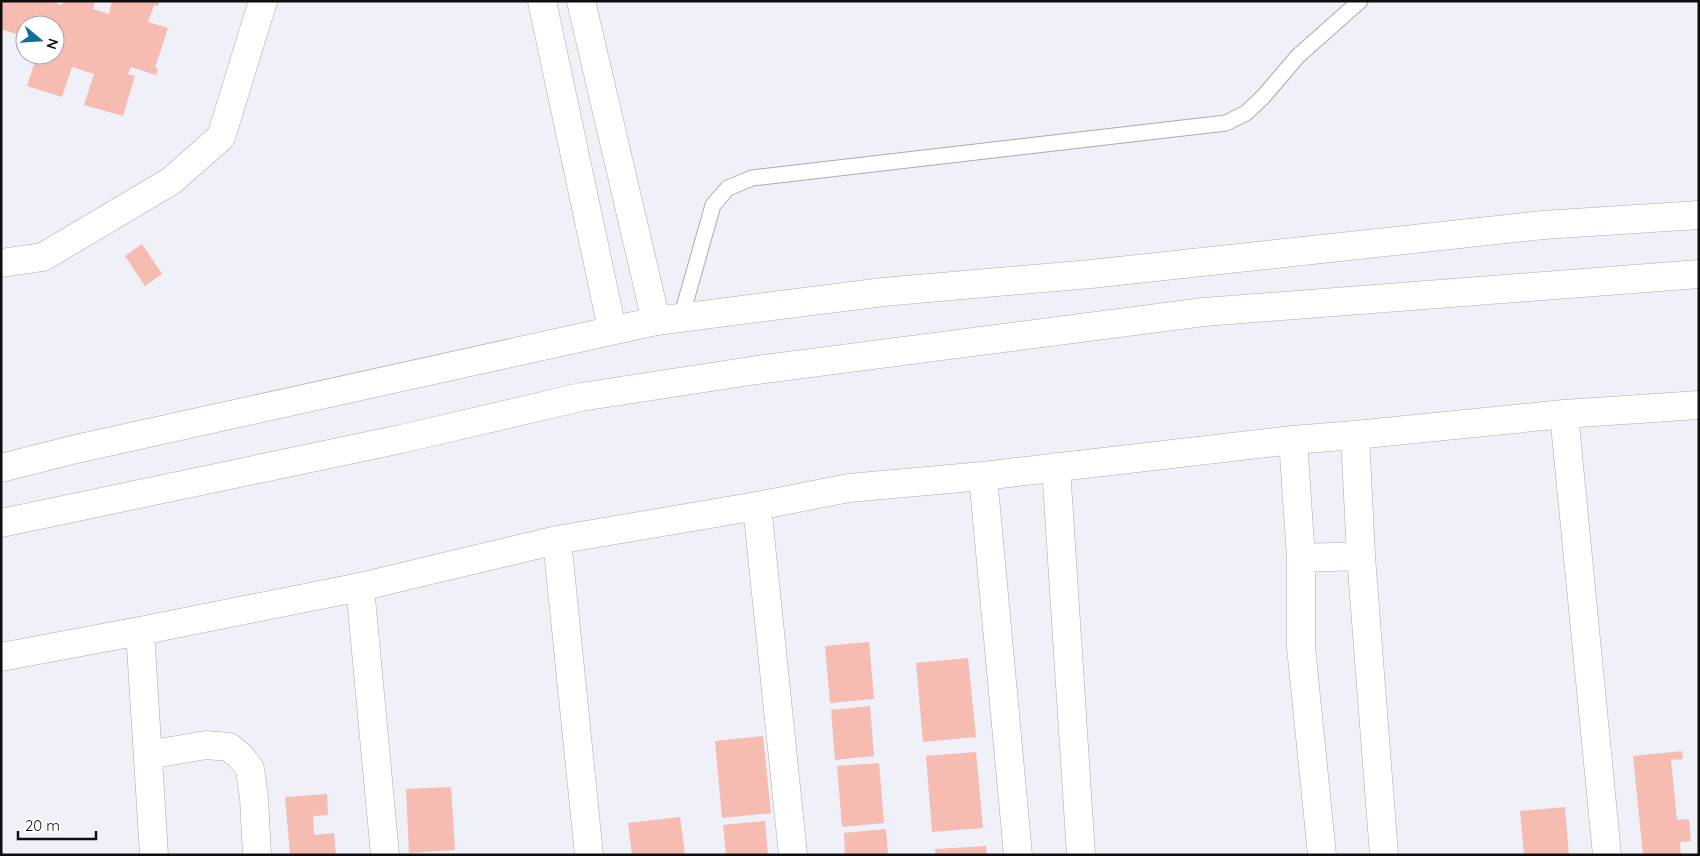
<svg xmlns="http://www.w3.org/2000/svg" width="1700" height="856" font-family="Quicksand,sans-serif">
  <style>
    .building { fill: #f6bcb1 }
    .lines { fill: none; stroke-linecap: round; stroke-linejoin: round }
    .service-casing { stroke: #aaabb2; stroke-width: 17 }
    .minor-casing { stroke: #aaabb2; stroke-width: 29 }
    .tertiary-casing { stroke: #aaabb2; stroke-width: 29 }
    .service { stroke: #fff; stroke-width: 15 }
    .minor { stroke: #fff; stroke-width: 28 }
    .tertiary { stroke: #fff; stroke-width: 28 }
  </style>
  <rect width="100%" height="100%" fill="#eff0f8"/>
  <path class="building" d="M 1,1 L 56,1 L 55,3 L 62,5 L 63,1 L 95,1 L 93,9 L 109,14 L 112,1 L 159,1 L 158,6 L 154,5 L 148,22 L 168,28 L 155,68 L 158,69 L 156,75 L 131,67 L 128,74 L 135,76 L 123,116 L 84,105 L 94,74 L 72,67 L 62,97 L 27,86 L 35,61 L 39,62 L 41,55 L 55,55 L 55,25 L 25,25 L 25,37 L 1,29 Z
    M 142,244 L 162,274 L 145,286 L 125,256 Z
    M 869,642 L 874,699 L 830,703 L 825,646 Z
    M 968,658 L 976,737 L 923,742 L 916,663 Z
    M 870,706 L 874,756 L 835,760 L 831,710 Z
    M 763,736 L 771,813 L 722,818 L 715,741 Z
    M 1682,751 L 1683,759 L 1671,760 L 1677,820 L 1689,819 L 1691,841 L 1680,842 L 1681,855 L 1643,855 L 1633,756 Z
    M 976,752 L 983,828 L 932,832 L 926,756 Z
    M 879,763 L 884,823 L 842,827 L 837,766 Z
    M 451,787 L 455,850 L 409,853 L 406,789 Z
    M 327,794 L 328,815 L 313,816 L 314,835 L 334,833 L 336,855 L 290,855 L 285,797 Z
    M 1565,807 L 1569,855 L 1524,855 L 1520,811 Z
    M 680,817 L 685,855 L 632,855 L 628,823 Z
    M 765,821 L 768,855 L 726,855 L 723,825 Z
    M 886,829 L 888,855 L 845,855 L 844,833 Z
    M 986,846 L 987,855 L 936,855 L 935,849 Z"/>
  <g class="lines">
    <g class="service-casing">
      <path id="service" d="M 681,318 L 713,205 L 728,188 L 752,178 L 1226,123 L 1246,113 L 1263,97 L 1298,56 L 1360,1"/>
    </g>
    <g class="minor-casing">
      <path id="minor" d="M 542,1 L 612,329
        M 581,1 L 656,321
        M 1,263 L 43,257 L 171,181 L 221,137 L 263,1
        M 1564,414 L 1607,855
        M 1355,435 L 1361,556 L 1384,855
        M 1293,440 L 1301,558 L 1301,647 L 1322,855
        M 1056,467 L 1081,855
        M 983,476 L 1018,855
        M 757,506 L 793,855
        M 557,540 L 589,855
        M 1301,558 L 1361,556
        M 360,587 L 385,855
        M 140,631 L 154,855
        M 1,657 L 140,631 L 360,587 L 557,540 L 757,506 L 849,488 L 983,476 L 1293,440 L 1355,435 L 1564,414 L 1699,405
        M 148,755 L 206,745 L 229,747 L 240,756 L 250,769 L 254,798 L 257,855"/>
    </g>
    <g class="tertiary-casing">
      <path id="tertiary" d="M 1,468 L 76,449 L 656,321 L 883,292 L 1091,274 L 1543,225 L 1699,215
        M 1,523 L 401,439 L 581,397 L 757,370 L 1204,312 L 1699,274"/>
    </g>
    <use href="#service" class="service"/>
    <use href="#minor" class="minor"/>
    <use href="#tertiary" class="tertiary"/>
  </g>
  <rect width="1700" height="856" fill="none" stroke="#0e0e11" stroke-width="5"/>
  <g transform="translate(40 40) rotate(108)"><circle r="24" fill="#ffffff" stroke="#9f9fa0"/>
  <path d="M0-4L9 19L0 12L-9 19Z" fill="#106f9d"/>
  <text y="-8" font-size="14" font-weight="bold" text-anchor="middle" fill="#0e0e11">N</text>
  </g>
  <path d="M18 831v8h78v-8" fill="none" stroke="#0e0e11" stroke-width="2.5"/>
  <text x="25" y="831" font-size="15" fill="#0e0e11" stroke="#ffffff" stroke-width="4" paint-order="stroke">20 m</text>
</svg>
